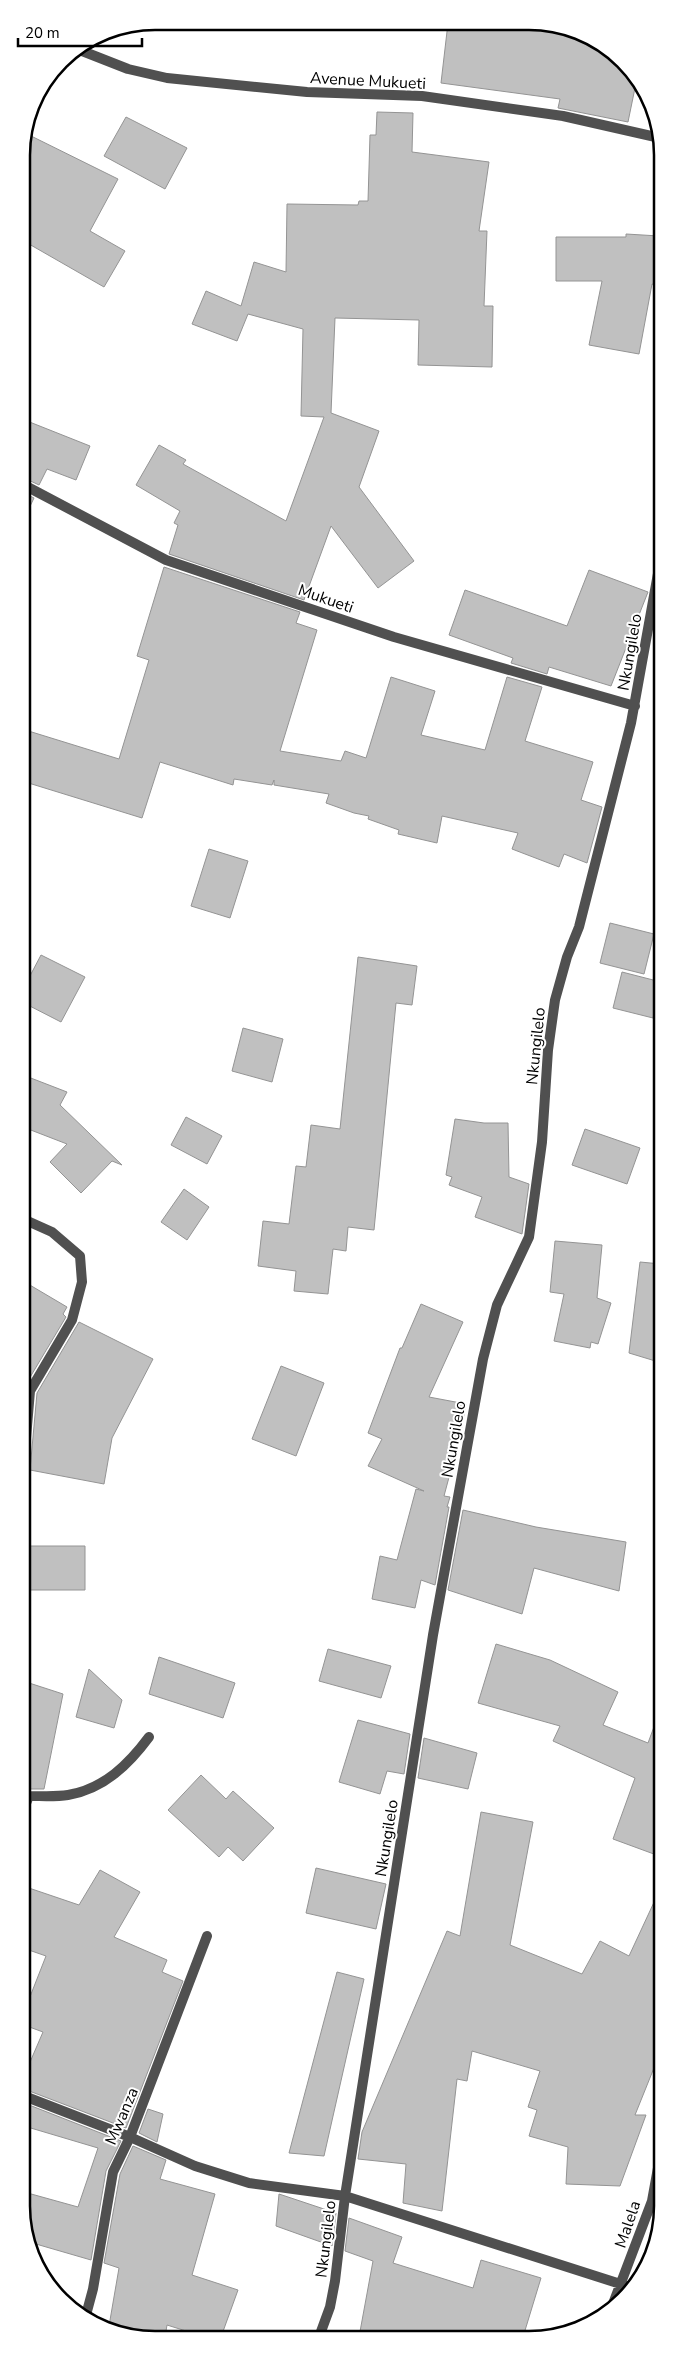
<svg xmlns="http://www.w3.org/2000/svg" width="684" height="2361" font-family="'Nunito Sans',sans-serif">
  <style>
    .building { fill: #c0c0c0; stroke: #949494 }
    .lines { fill: none; stroke-linecap: round; stroke-linejoin: round }
    .street { stroke: #505050; stroke-width: 10 }
    .labels { text-anchor: middle; stroke-width: 4; stroke-linejoin: round; paint-order: stroke }
    .street-label { font-size: 16px; fill: #000; stroke: #fff }
    .rim { fill: none; stroke: #000; stroke-width: 2.5 }
  </style>
  <rect width="100%" height="100%" fill="#fff"/>
  <path class="building" d="M 448,23 L 556,24 L 624,61 L 636,83 L 628,122 L 558,108 L 560,99 L 441,83 Z
    M 377,112 L 413,113 L 412,152 L 489,162 L 479,231 L 487,231 L 484,306 L 493,306 L 492,367 L 418,365 L 419,320 L 335,318 L 331,413 L 379,431 L 359,487 L 414,561 L 378,588 L 331,526 L 304,600 L 169,554 L 178,525 L 174,523 L 180,511 L 136,485 L 159,445 L 186,460 L 183,464 L 286,521 L 324,417 L 301,416 L 303,329 L 248,314 L 237,341 L 192,324 L 206,291 L 241,306 L 254,262 L 286,272 L 287,204 L 358,205 L 359,201 L 368,201 L 370,135 L 376,135 Z
    M 126,117 L 187,148 L 165,189 L 104,156 Z
    M 25,133 L 118,179 L 90,231 L 125,251 L 104,287 L 22,240 L 22,146 Z
    M 626,234 L 659,236 L 656,285 L 652,284 L 639,354 L 589,345 L 602,281 L 556,281 L 556,237 L 626,237 Z
    M 22,419 L 90,446 L 76,480 L 47,469 L 39,485 L 22,477 Z
    M 22,492 L 34,498 L 22,523 Z
    M 164,567 L 300,612 L 296,623 L 317,630 L 280,751 L 341,761 L 345,751 L 366,758 L 391,677 L 435,691 L 421,735 L 485,750 L 507,677 L 542,687 L 525,741 L 593,762 L 581,800 L 602,807 L 587,863 L 564,854 L 559,867 L 512,849 L 518,833 L 442,816 L 437,843 L 398,834 L 399,830 L 368,819 L 369,816 L 354,813 L 326,803 L 329,794 L 274,785 L 274,780 L 272,785 L 234,779 L 233,785 L 160,762 L 142,818 L 22,781 L 22,729 L 119,759 L 149,660 L 137,656 Z
    M 589,570 L 648,592 L 611,686 L 549,667 L 547,674 L 511,663 L 513,658 L 449,635 L 465,590 L 567,626 Z
    M 209,849 L 248,861 L 230,918 L 191,906 Z
    M 610,923 L 654,934 L 644,974 L 600,963 Z
    M 41,955 L 85,977 L 61,1022 L 22,1002 L 22,991 Z
    M 358,957 L 417,966 L 412,1005 L 396,1003 L 374,1230 L 348,1227 L 346,1251 L 333,1249 L 328,1294 L 294,1291 L 296,1271 L 258,1266 L 263,1221 L 289,1224 L 296,1166 L 306,1167 L 311,1125 L 340,1129 Z
    M 622,972 L 661,982 L 653,1018 L 613,1008 Z
    M 243,1028 L 283,1039 L 272,1082 L 232,1071 Z
    M 23,1075 L 67,1092 L 60,1105 L 122,1165 L 112,1161 L 81,1193 L 50,1162 L 67,1144 L 23,1127 Z
    M 186,1117 L 222,1136 L 207,1164 L 171,1145 Z
    M 455,1119 L 484,1123 L 508,1123 L 509,1177 L 529,1184 L 522,1234 L 475,1217 L 482,1197 L 449,1185 L 452,1177 L 446,1175 Z
    M 585,1129 L 640,1148 L 627,1184 L 572,1165 Z
    M 184,1189 L 209,1207 L 187,1240 L 161,1222 Z
    M 555,1241 L 602,1245 L 597,1298 L 611,1303 L 598,1344 L 591,1342 L 590,1348 L 554,1341 L 564,1294 L 550,1292 Z
    M 640,1262 L 661,1264 L 662,1363 L 629,1353 Z
    M 23,1281 L 67,1307 L 63,1314 L 66,1317 L 29,1379 L 28,1332 L 23,1331 Z
    M 421,1304 L 463,1322 L 429,1397 L 466,1404 L 460,1436 L 444,1496 L 450,1497 L 447,1507 L 449,1507 L 435,1585 L 421,1580 L 415,1608 L 372,1599 L 380,1556 L 397,1560 L 416,1489 L 424,1491 L 368,1466 L 382,1439 L 368,1433 L 400,1348 L 402,1348 Z
    M 79,1322 L 153,1359 L 112,1438 L 104,1484 L 30,1470 L 37,1393 Z
    M 281,1366 L 324,1383 L 296,1456 L 252,1439 Z
    M 463,1510 L 536,1527 L 626,1542 L 619,1591 L 534,1568 L 522,1614 L 448,1590 Z
    M 28,1546 L 85,1546 L 85,1590 L 28,1590 Z
    M 496,1644 L 550,1660 L 618,1692 L 603,1725 L 648,1743 L 658,1716 L 662,1717 L 662,1857 L 613,1839 L 635,1778 L 553,1741 L 560,1726 L 478,1703 Z
    M 328,1649 L 391,1666 L 381,1698 L 319,1681 Z
    M 159,1657 L 235,1683 L 223,1718 L 149,1694 Z
    M 89,1669 L 122,1700 L 114,1728 L 76,1717 Z
    M 23,1681 L 63,1694 L 44,1789 L 31,1789 L 23,1786 Z
    M 358,1720 L 410,1734 L 404,1774 L 387,1771 L 380,1794 L 339,1782 Z
    M 424,1738 L 477,1753 L 468,1789 L 418,1778 Z
    M 201,1775 L 226,1799 L 233,1791 L 274,1828 L 243,1861 L 228,1847 L 219,1857 L 168,1810 Z
    M 481,1812 L 533,1822 L 510,1945 L 582,1974 L 600,1941 L 629,1956 L 662,1885 L 662,2048 L 635,2115 L 646,2115 L 620,2186 L 566,2184 L 568,2147 L 529,2136 L 537,2110 L 528,2107 L 540,2071 L 472,2051 L 467,2081 L 457,2079 L 442,2211 L 403,2203 L 406,2164 L 358,2159 L 362,2132 L 447,1931 L 460,1936 Z
    M 316,1868 L 386,1884 L 376,1929 L 306,1913 Z
    M 100,1870 L 140,1892 L 114,1937 L 167,1960 L 162,1972 L 183,1981 L 126,2128 L 24,2089 L 24,2076 L 43,2032 L 24,2025 L 24,2012 L 46,1956 L 23,1948 L 23,1886 L 79,1905 Z
    M 337,1972 L 364,1979 L 324,2156 L 289,2153 Z
    M 24,2103 L 121,2141 L 106,2171 L 91,2260 L 29,2242 L 24,2232 L 24,2192 L 78,2207 L 98,2148 L 24,2126 Z
    M 148,2109 L 163,2114 L 157,2142 L 139,2133 Z
    M 133,2146 L 166,2160 L 160,2179 L 215,2194 L 192,2275 L 238,2290 L 221,2337 L 205,2337 L 167,2325 L 165,2337 L 129,2337 L 109,2326 L 119,2268 L 104,2263 L 120,2174 Z
    M 279,2194 L 336,2213 L 332,2246 L 276,2226 Z
    M 349,2218 L 402,2237 L 393,2263 L 473,2288 L 481,2260 L 541,2278 L 523,2337 L 359,2337 L 373,2261 L 345,2251 Z"/>
  <g class="lines">
    <path class="street" d="M 77,49 L 128,69 L 167,78 L 307,92 L 422,96 L 563,116 L 660,138
      M 22,484 L 166,560 L 394,637 L 635,706
      M 23,1219 L 52,1232 L 80,1256 L 82,1282 L 72,1320 L 30,1391
      M 23,1383 L 30,1391 L 23,1473
      M 29,1796 C 42,1796 56,1797 68,1795 C 104,1789 129,1764 149,1737
      M 23,1811 L 29,1796 L 24,1793
      M 24,2096 L 130,2137 L 195,2166 L 249,2183 L 345,2196 L 633,2288
      M 611,2309 L 652,2201 L 662,2146
      M 86,2315 L 93,2289 L 113,2172 L 130,2137 L 207,1936
      M 319,2337 L 330,2307 L 335,2281 L 345,2196 L 433,1635 L 483,1359 L 497,1305 L 529,1237 L 542,1142 L 548,1050 L 555,1000 L 567,957 L 579,927 L 631,723 L 661,557"/>
  </g>
  <g class="labels">
    <g class="street-label">
      <text transform="translate(368 80) rotate(3)" y="6">Avenue Mukueti</text>
      <text transform="translate(326 598) rotate(19)" y="6">Mukueti</text>
      <text transform="translate(629 652) rotate(-80)" y="6">Nkungilelo</text>
      <text transform="translate(535 1046) rotate(-84)" y="6">Nkungilelo</text>
      <text transform="translate(453 1439) rotate(-80)" y="6">Nkungilelo</text>
      <text transform="translate(386 1838) rotate(-81)" y="6">Nkungilelo</text>
      <text transform="translate(121 2116) rotate(-67)" y="6">Mwanza</text>
      <text transform="translate(627 2224) rotate(-71)" y="6">Malela</text>
      <text transform="translate(325 2239) rotate(-83)" y="6">Nkungilelo</text>
    </g>
  </g>
  <path d="M0 0H684V2361H0ZM155 30H529A125 125 0 0 1 654 155V2206A125 125 0 0 1 529 2331H155A125 125 0 0 1 30 2206V155A125 125 0 0 1 155 30Z" fill="#fff" fill-rule="evenodd"/>
  <path class="rim" d="M155 30H529A125 125 0 0 1 654 155V2206A125 125 0 0 1 529 2331H155A125 125 0 0 1 30 2206V155A125 125 0 0 1 155 30Z"/>
  <path d="M18 38v8h124v-8" fill="none" stroke="#000000" stroke-width="2.5"/>
  <text x="25" y="38" font-size="15" fill="#000000" stroke="#ffffff" stroke-width="4" paint-order="stroke">20 m</text>
</svg>
